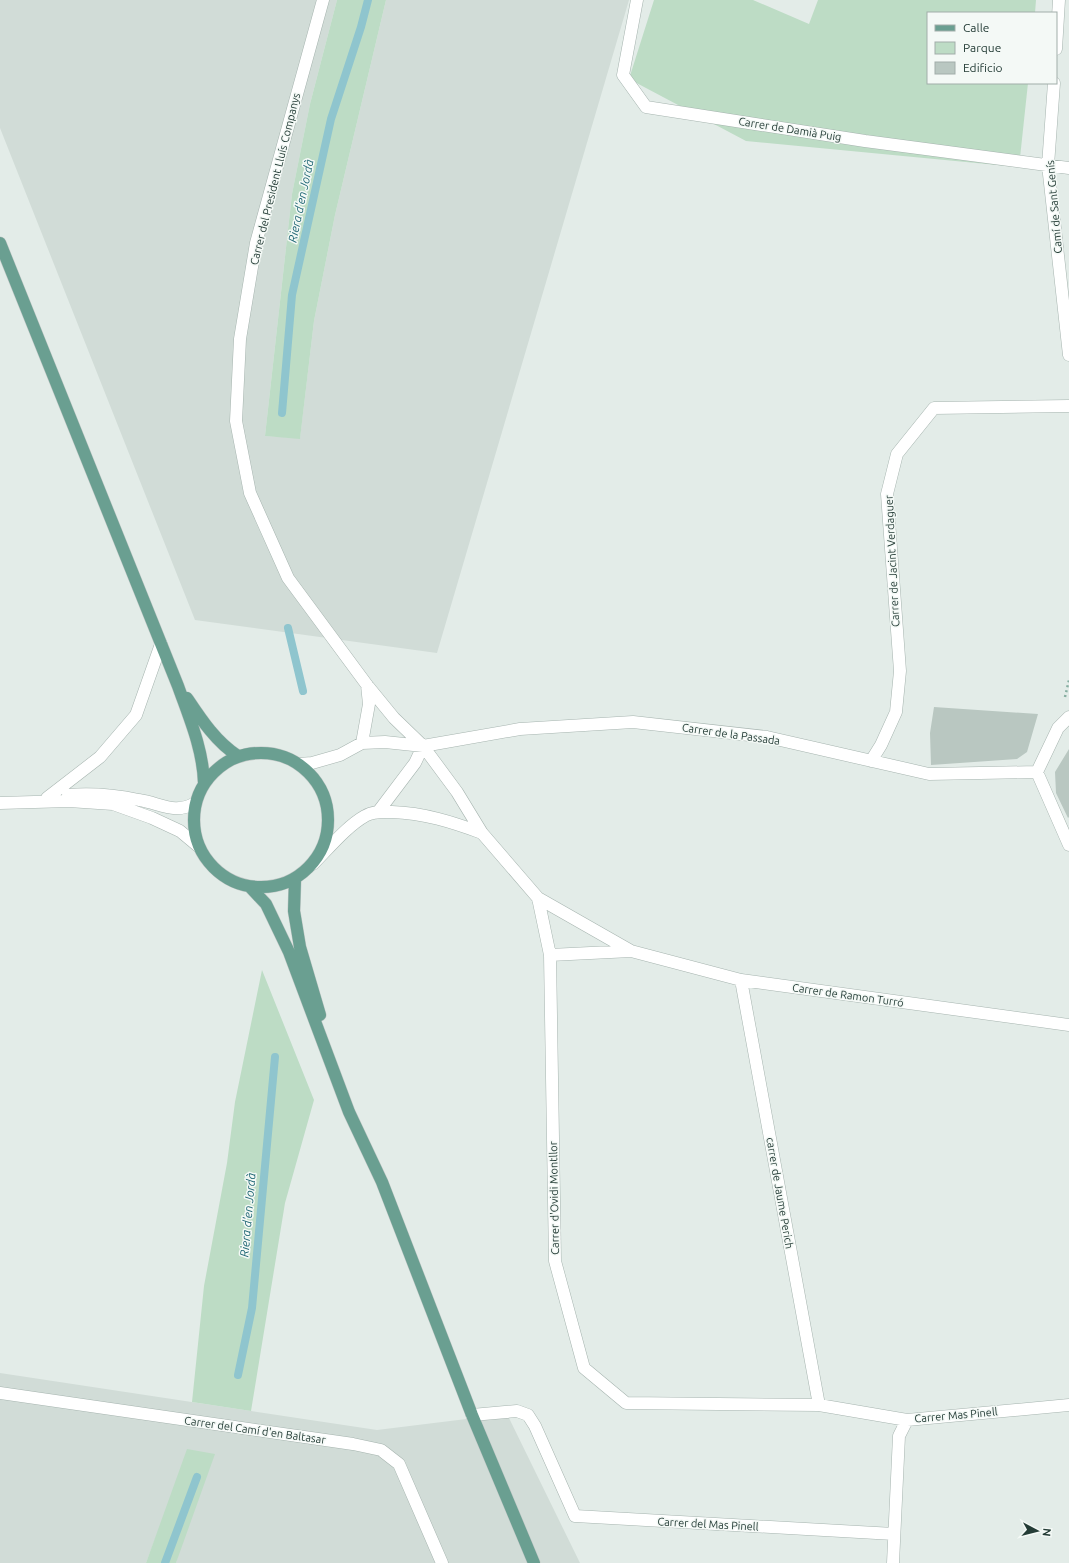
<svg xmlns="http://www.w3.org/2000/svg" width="1069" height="1563" font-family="Ubuntu,sans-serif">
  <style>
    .built { fill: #d1dcd7 }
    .green { fill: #bddcc5 }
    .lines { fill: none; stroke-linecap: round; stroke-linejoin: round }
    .stream { stroke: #8fc5ce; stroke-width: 8 }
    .building { fill: #b9c7c1 }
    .minor-casing { stroke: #a6b4af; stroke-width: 13 }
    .major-casing { stroke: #c2c8c7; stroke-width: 13 }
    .path { stroke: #86aea1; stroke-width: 2.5; stroke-dasharray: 2 3; stroke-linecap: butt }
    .minor { stroke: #fff; stroke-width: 12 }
    .major { stroke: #6a9f91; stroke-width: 12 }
    .labels { text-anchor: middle; stroke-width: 3; stroke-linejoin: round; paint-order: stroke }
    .street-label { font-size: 11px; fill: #243c36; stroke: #f4f9f6 }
    .water-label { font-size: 12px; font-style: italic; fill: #216875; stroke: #f4f9f6 }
  </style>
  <rect width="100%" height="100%" fill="#e3ece8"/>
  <path class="built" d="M 0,0 L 337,0 L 310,104 L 292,194 L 265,436 L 300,438 L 314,321 L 335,215 L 386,0 L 629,0 L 437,653 L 195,620 L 0,128 Z
    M 0,1373 L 377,1430 L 507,1414 L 580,1563 L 176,1563 L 179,1552 L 157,1534 L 146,1563 L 0,1563 Z"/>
  <path class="green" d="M 337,0 L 386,0 L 335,215 L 314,321 L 300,439 L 265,436 L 292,194 L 310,104 Z
    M 654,0 L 753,0 L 809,24 L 818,0 L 1036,0 L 1035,13 L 928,13 L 928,83 L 1028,83 L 1019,167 L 746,141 L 629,79 Z
    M 262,970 L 314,1100 L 285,1203 L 251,1411 L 192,1402 L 204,1286 L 227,1163 L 235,1102 Z
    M 187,1449 L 215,1454 L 176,1563 L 146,1563 Z"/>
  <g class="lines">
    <path class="stream" d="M 282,413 L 292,295 L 331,119 L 361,27 L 368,0
      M 288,628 L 303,691
      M 238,1375 L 252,1308 L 275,1057
      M 165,1563 L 197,1477"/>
  </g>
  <path class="building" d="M 934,707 L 1038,714 L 1027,752 L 1017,759 L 931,765 L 930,733 Z
    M 1069,749 L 1069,817 L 1068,818 L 1056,793 L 1055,772 Z"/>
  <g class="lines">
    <g class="minor-casing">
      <path id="minor" d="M 323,0 L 256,243 L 240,339 L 236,421 L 250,493 L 288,578 L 367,685 L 394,718 L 423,746 L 457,792 L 482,833 L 538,898 L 631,951 L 741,980 L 1069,1025
        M 637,0 L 623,75 L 646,107 L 865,141 L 1069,168
        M 1056,49 L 1059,0
        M 1054,83 L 1048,165 L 1069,355
        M 362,743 L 369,704 L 367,685
        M 871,761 L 881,745 L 896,712 L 900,671 L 887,494 L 897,454 L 934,408 L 1069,406
        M 299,764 L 312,763 L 340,755 L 362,743 L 385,742 L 423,746 L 520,729 L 633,722 L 767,737 L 929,774 L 1037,772
        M 1037,772 L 1069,845
        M 1037,772 L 1058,728 L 1069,717
        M 68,795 C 91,793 115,795 139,800 C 160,803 175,815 195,803
        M 47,798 L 100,757 L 136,715 L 161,644
        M 0,803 L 69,801 L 113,804 L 152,818 L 180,831 L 198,846
        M 378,812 L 415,763 L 423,746
        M 313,864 C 328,849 347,826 365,816 C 373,811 383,812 392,812 C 424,813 452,822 482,833
        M 538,898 L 550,955 L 555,1261 L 584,1368 L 626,1403 L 819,1405 L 907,1420 L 1069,1405
        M 550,955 L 631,951
        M 741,980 L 819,1405
        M 0,1393 L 353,1444 L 381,1450 L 399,1464 L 442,1563
        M 472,1415 L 517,1411 L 528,1415 L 535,1426 L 575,1516 L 894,1534
        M 893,1563 L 899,1436 L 907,1420"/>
    </g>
    <g class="major-casing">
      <path id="major" d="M 0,243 L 178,686 C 189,717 203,749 204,783
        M 187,698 C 201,719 216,742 238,756
        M194 820a67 67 0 1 1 134 0a67 67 0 1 1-134 0Z
        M 295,879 L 294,911 L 300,947 L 320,1015
        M 250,887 L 266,904 L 289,952 L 349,1112 L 382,1182 L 472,1415 L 534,1563"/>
    </g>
    <path class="path" d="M 1065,697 L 1069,680"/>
    <use href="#minor" class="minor"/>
    <use href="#major" class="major"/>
  </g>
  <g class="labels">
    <g class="street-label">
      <text transform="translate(790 129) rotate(9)" y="4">Carrer de Damià Puig</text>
      <text transform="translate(275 179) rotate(-76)" y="4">Carrer del President Lluís Companys</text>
      <text transform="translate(1054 207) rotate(-95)" y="4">Camí de Sant Genís</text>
      <text transform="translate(892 561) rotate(-93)" y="4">Carrer de Jacint Verdaguer</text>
      <text transform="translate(731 734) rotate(8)" y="4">Carrer de la Passada</text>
      <text transform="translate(848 995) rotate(8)" y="4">Carrer de Ramon Turró</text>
      <text transform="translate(780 1193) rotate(80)" y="4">carrer de Jaume Perich</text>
      <text transform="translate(554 1198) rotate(-91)" y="4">Carrer d'Ovidi Montllor</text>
      <text transform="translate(956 1415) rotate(-5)" y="4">Carrer Mas Pinell</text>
      <text transform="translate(255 1430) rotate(8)" y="4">Carrer del Camí d'en Baltasar</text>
      <text transform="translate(708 1524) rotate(3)" y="4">Carrer del Mas Pinell</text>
    </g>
    <g class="water-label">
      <text transform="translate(301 201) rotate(-78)" y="4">Riera d'en Jordà</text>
      <text transform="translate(248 1215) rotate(-85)" y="4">Riera d'en Jordà</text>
    </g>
  </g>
  <rect x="927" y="12" width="130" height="72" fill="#f4f9f6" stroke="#a1ada9"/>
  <rect x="935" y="25" width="20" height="6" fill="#6a9f91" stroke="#a1ada9"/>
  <text x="963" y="32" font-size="12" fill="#243c36">Calle</text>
  <rect x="935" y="42" width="20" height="12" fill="#bddcc5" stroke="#a1ada9"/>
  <text x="963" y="52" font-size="12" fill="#243c36">Parque</text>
  <rect x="935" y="62" width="20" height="12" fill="#b9c7c1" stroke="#a1ada9"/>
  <text x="963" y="72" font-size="12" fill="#243c36">Edificio</text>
  <g transform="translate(1037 1531) rotate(97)" stroke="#f4f9f6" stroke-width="3" paint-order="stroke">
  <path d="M0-3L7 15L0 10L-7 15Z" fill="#243c36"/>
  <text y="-6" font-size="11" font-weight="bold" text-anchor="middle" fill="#243c36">N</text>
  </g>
</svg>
